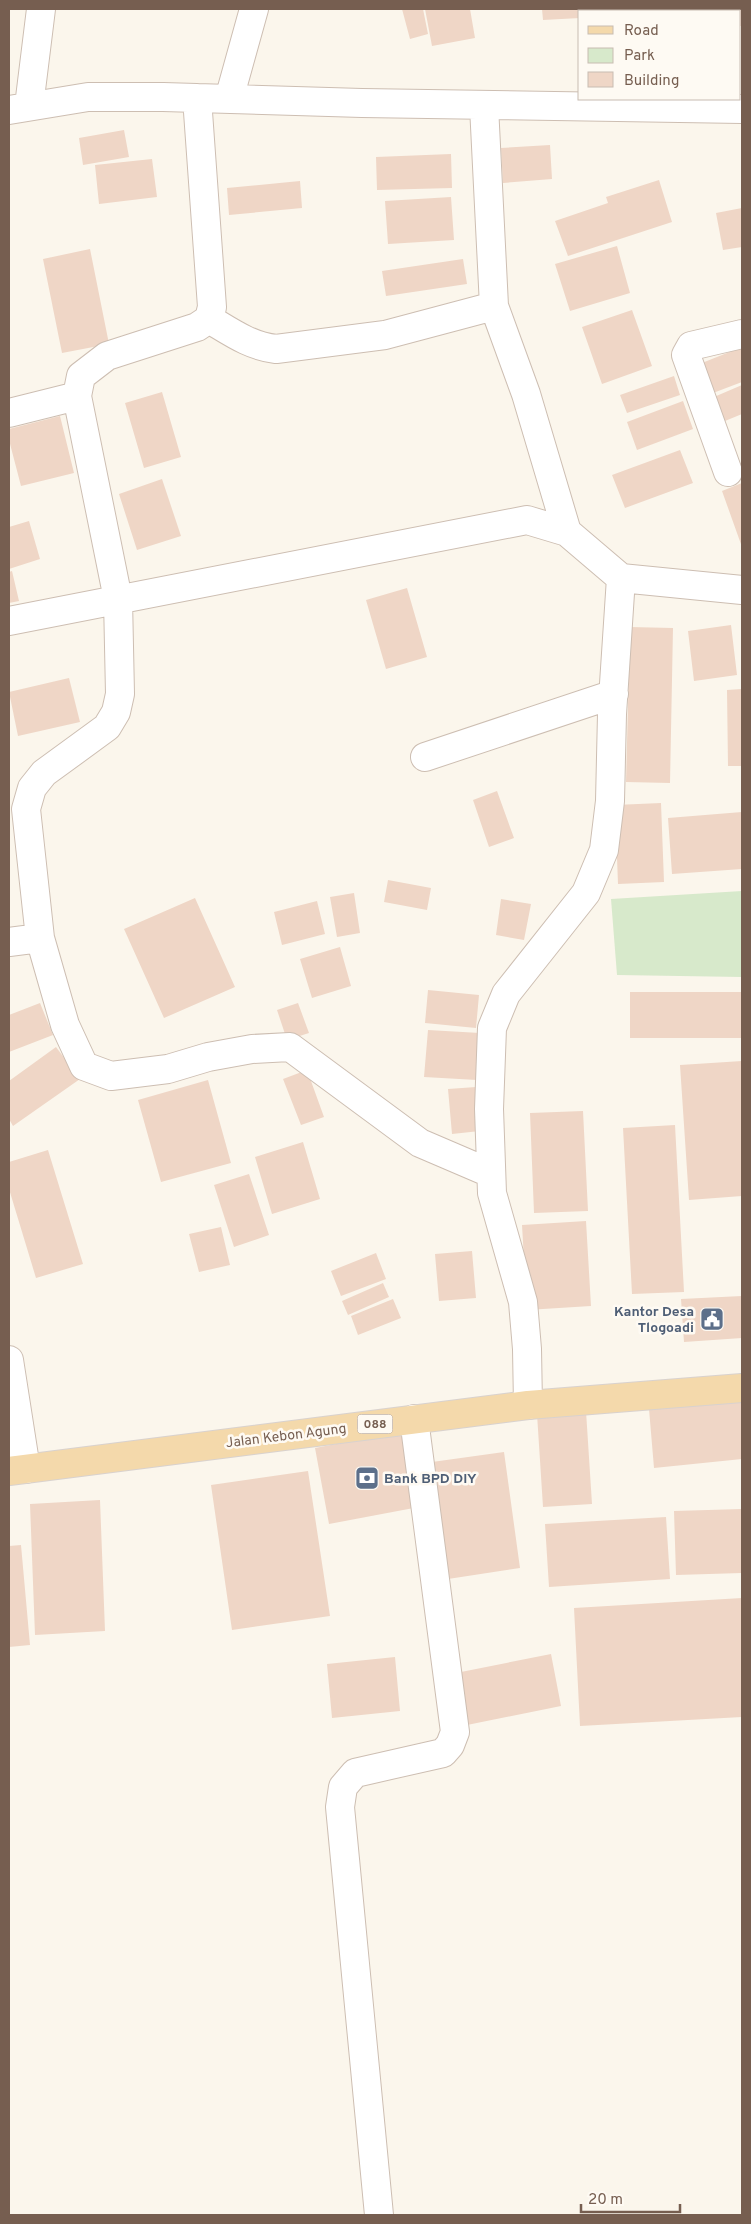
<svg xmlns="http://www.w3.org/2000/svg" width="751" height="2224" font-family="Overpass,sans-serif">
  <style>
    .green { fill: #d7e9cb }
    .building { fill: #efd6c6 }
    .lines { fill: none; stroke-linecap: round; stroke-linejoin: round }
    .minor-casing { stroke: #cdbeb2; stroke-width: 30 }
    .major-casing { stroke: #d9d2ce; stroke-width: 30 }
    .minor { stroke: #fff; stroke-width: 28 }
    .major { stroke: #f4d9ab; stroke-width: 28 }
    .labels { text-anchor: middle; stroke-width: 5; stroke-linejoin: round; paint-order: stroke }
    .shield { fill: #fefaf3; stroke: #9f8d81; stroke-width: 1 }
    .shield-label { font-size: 12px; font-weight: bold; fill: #765e50 }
    .service-label { font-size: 14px; font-weight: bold; fill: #4e5e75; stroke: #fefaf3; text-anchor: end }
    .street-label { font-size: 14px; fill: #765e50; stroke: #fefaf3 }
  </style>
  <rect width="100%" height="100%" fill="#fbf6ec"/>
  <path class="green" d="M 742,891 L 742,977 L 617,975 L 611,899 Z"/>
  <path class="building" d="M 402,9 L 423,9 L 428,34 L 410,39 Z
    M 425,9 L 470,9 L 475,38 L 432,46 Z
    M 542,9 L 591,9 L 591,11 L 580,11 L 580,18 L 543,20 Z
    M 727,9 L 742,9 L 742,26 L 740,26 L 740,11 L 728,11 Z
    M 124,130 L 129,157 L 83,165 L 79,138 Z
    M 550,145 L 552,179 L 503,183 L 501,148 Z
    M 451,154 L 452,188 L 377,190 L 376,157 Z
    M 152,159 L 157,197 L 99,204 L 95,165 Z
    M 659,180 L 672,222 L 568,256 L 555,221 L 608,203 L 606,197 Z
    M 300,181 L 302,208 L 229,215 L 227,188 Z
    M 451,197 L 454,240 L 388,244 L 385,201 Z
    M 742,208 L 742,247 L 723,250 L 716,213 Z
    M 617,246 L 630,293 L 570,311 L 555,264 Z
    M 90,249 L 109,344 L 62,353 L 43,259 Z
    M 463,259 L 467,284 L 386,296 L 382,271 Z
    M 632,310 L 652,366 L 602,384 L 582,327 Z
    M 742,347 L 742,382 L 713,393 L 702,363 Z
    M 674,376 L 680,395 L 627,413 L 620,395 Z
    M 742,385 L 742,414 L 725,421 L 714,397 Z
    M 162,392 L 181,457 L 144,468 L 125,403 Z
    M 683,401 L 693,429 L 637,450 L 627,422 Z
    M 60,416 L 74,473 L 21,486 L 9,440 L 9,429 Z
    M 680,450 L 693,483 L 625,508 L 612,475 Z
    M 162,479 L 181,536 L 137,550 L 119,494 Z
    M 742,483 L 742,547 L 722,491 Z
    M 29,521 L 40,559 L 9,569 L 9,527 Z
    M 12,571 L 19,601 L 9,603 L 9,572 Z
    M 407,588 L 427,657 L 386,669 L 366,600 Z
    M 731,625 L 737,675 L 694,681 L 688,631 Z
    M 630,627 L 673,628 L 670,783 L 626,782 Z
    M 69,678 L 80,722 L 18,736 L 9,692 Z
    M 742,689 L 742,766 L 728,766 L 727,690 Z
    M 497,791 L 514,838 L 489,847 L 473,800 Z
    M 661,803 L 664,882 L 618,884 L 615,805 Z
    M 742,812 L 742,869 L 672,874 L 668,818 Z
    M 388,880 L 431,888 L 427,910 L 384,902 Z
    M 354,893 L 360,933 L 337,937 L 330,897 Z
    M 195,898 L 235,987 L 164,1018 L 124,929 Z
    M 501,899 L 531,904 L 524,940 L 496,935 Z
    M 317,901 L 325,934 L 282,945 L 274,912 Z
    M 340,947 L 351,986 L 312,998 L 300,959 Z
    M 428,990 L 479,995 L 476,1028 L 425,1023 Z
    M 630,992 L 742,992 L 742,1038 L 630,1038 Z
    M 40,1003 L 53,1035 L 9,1052 L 9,1015 Z
    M 298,1003 L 309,1033 L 287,1040 L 277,1010 Z
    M 428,1030 L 480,1033 L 477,1080 L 424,1077 Z
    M 56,1047 L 80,1079 L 13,1126 L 9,1119 L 9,1081 Z
    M 742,1061 L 742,1196 L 689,1200 L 680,1065 Z
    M 307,1070 L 324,1117 L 301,1125 L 283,1079 Z
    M 208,1080 L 231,1163 L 161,1182 L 138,1100 Z
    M 476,1087 L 480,1131 L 452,1134 L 448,1089 Z
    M 583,1111 L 588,1211 L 534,1213 L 530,1113 Z
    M 675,1125 L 684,1292 L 632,1294 L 623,1128 Z
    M 303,1142 L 320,1199 L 272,1214 L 255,1157 Z
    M 48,1150 L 83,1264 L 36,1278 L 9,1189 L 9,1162 Z
    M 249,1174 L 269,1235 L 234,1247 L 214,1185 Z
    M 586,1221 L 591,1306 L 527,1310 L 522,1225 Z
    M 221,1227 L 230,1265 L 199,1272 L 189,1234 Z
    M 472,1251 L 476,1298 L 439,1301 L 435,1254 Z
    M 376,1253 L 386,1279 L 341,1296 L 331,1271 Z
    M 383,1283 L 389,1297 L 348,1315 L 342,1301 Z
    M 742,1296 L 742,1338 L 684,1342 L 681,1299 Z
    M 393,1299 L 401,1318 L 358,1335 L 351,1316 Z
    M 742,1399 L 742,1459 L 654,1468 L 649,1409 Z
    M 586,1411 L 592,1504 L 543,1507 L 537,1414 Z
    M 405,1431 L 419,1507 L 329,1524 L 315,1448 Z
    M 504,1452 L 520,1568 L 448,1579 L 432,1462 Z
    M 308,1471 L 330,1616 L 232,1630 L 211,1485 Z
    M 100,1500 L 105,1631 L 35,1635 L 30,1504 Z
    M 742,1509 L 742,1573 L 676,1575 L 674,1511 Z
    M 666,1517 L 670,1579 L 549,1587 L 545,1524 Z
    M 21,1545 L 30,1645 L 9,1647 L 9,1546 Z
    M 742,1598 L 742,1717 L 580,1726 L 574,1608 Z
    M 551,1654 L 561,1706 L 467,1725 L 456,1673 Z
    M 395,1657 L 400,1711 L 332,1718 L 327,1664 Z"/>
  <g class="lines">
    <g class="minor-casing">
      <path id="minor" d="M 197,98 L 212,307 L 209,319 L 197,327 L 107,356 L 81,376 L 77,396 L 118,599 L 120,694 L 116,712 L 107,727 L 44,773 L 32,788 L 26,809 L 40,938 L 65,1025 L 84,1066 L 111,1076 L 168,1069 L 208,1057 L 252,1049 L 290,1047 L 420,1143 L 490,1173
        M 229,99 L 254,9
        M 29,106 L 41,9
        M 484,106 L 494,306 L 526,394 L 567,532
        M 9,110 L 88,97 L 163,97 L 362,103 L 742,109
        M 209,319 C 231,332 250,346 276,349 L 385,335 L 494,306
        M 9,413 L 77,396
        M 728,472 L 686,355 L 691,346 L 742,334
        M 621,578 L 742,590
        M 9,621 L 527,520 L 567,532 L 621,578 L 612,714 L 610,801 L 604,850 L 586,893 L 506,994 L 492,1028 L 489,1109 L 492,1193 L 523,1302 L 527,1349 L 528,1405
        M 425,757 L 614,694
        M 9,942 L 40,938
        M 9,1360 L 26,1469
        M 379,2215 L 340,1807 L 343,1787 L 355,1773 L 443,1753 L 450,1745 L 455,1732 L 414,1419"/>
    </g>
    <g class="major-casing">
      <path id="major" d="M 9,1471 L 528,1405 L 742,1388"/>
    </g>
    <use href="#minor" class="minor"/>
    <use href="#major" class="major"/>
  </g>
  <defs>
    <g id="civic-square" transform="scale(1.25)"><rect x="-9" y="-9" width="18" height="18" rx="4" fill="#5c6f8a" stroke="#fefaf3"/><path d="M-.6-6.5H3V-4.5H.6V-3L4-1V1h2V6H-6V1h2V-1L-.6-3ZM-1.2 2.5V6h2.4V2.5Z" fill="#fff"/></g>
    <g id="bank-square" transform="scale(1.25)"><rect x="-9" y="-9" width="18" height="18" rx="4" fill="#5c6f8a" stroke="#fefaf3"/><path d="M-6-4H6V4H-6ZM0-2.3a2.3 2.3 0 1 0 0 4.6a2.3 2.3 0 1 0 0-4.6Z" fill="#fff"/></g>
  </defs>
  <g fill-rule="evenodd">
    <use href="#civic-square" x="712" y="1319"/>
    <use href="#bank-square" x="367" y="1478"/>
  </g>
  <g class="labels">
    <rect class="shield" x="357.5" y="1414.5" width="35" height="19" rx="4"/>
    <g class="shield-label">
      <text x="375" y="1428">088</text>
    </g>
    <g class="service-label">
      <text x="694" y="1316">Kantor Desa<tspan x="694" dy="16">Tlogoadi</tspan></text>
      <text x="384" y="1483" text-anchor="start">Bank BPD DIY</text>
    </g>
    <g class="street-label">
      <text transform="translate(286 1435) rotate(-7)" y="5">Jalan Kebon Agung</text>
    </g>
  </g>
  <rect width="751" height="2224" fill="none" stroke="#765e50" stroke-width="20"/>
  <rect x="578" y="10" width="162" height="90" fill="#fefaf3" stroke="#c8bcb2"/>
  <rect x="588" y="26" width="25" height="8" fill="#f4d9ab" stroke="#c8bcb2"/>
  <text x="624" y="35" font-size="15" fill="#765e50">Road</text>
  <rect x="588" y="48" width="25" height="15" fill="#d7e9cb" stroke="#c8bcb2"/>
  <text x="624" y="60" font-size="15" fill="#765e50">Park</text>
  <rect x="588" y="72" width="25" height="15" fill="#efd6c6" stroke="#c8bcb2"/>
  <text x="624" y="85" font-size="15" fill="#765e50">Building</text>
  <path d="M581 2204v8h99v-8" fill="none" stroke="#765e50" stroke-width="2.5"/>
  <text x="588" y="2204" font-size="15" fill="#765e50" stroke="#fefaf3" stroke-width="4" paint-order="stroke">20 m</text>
</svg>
